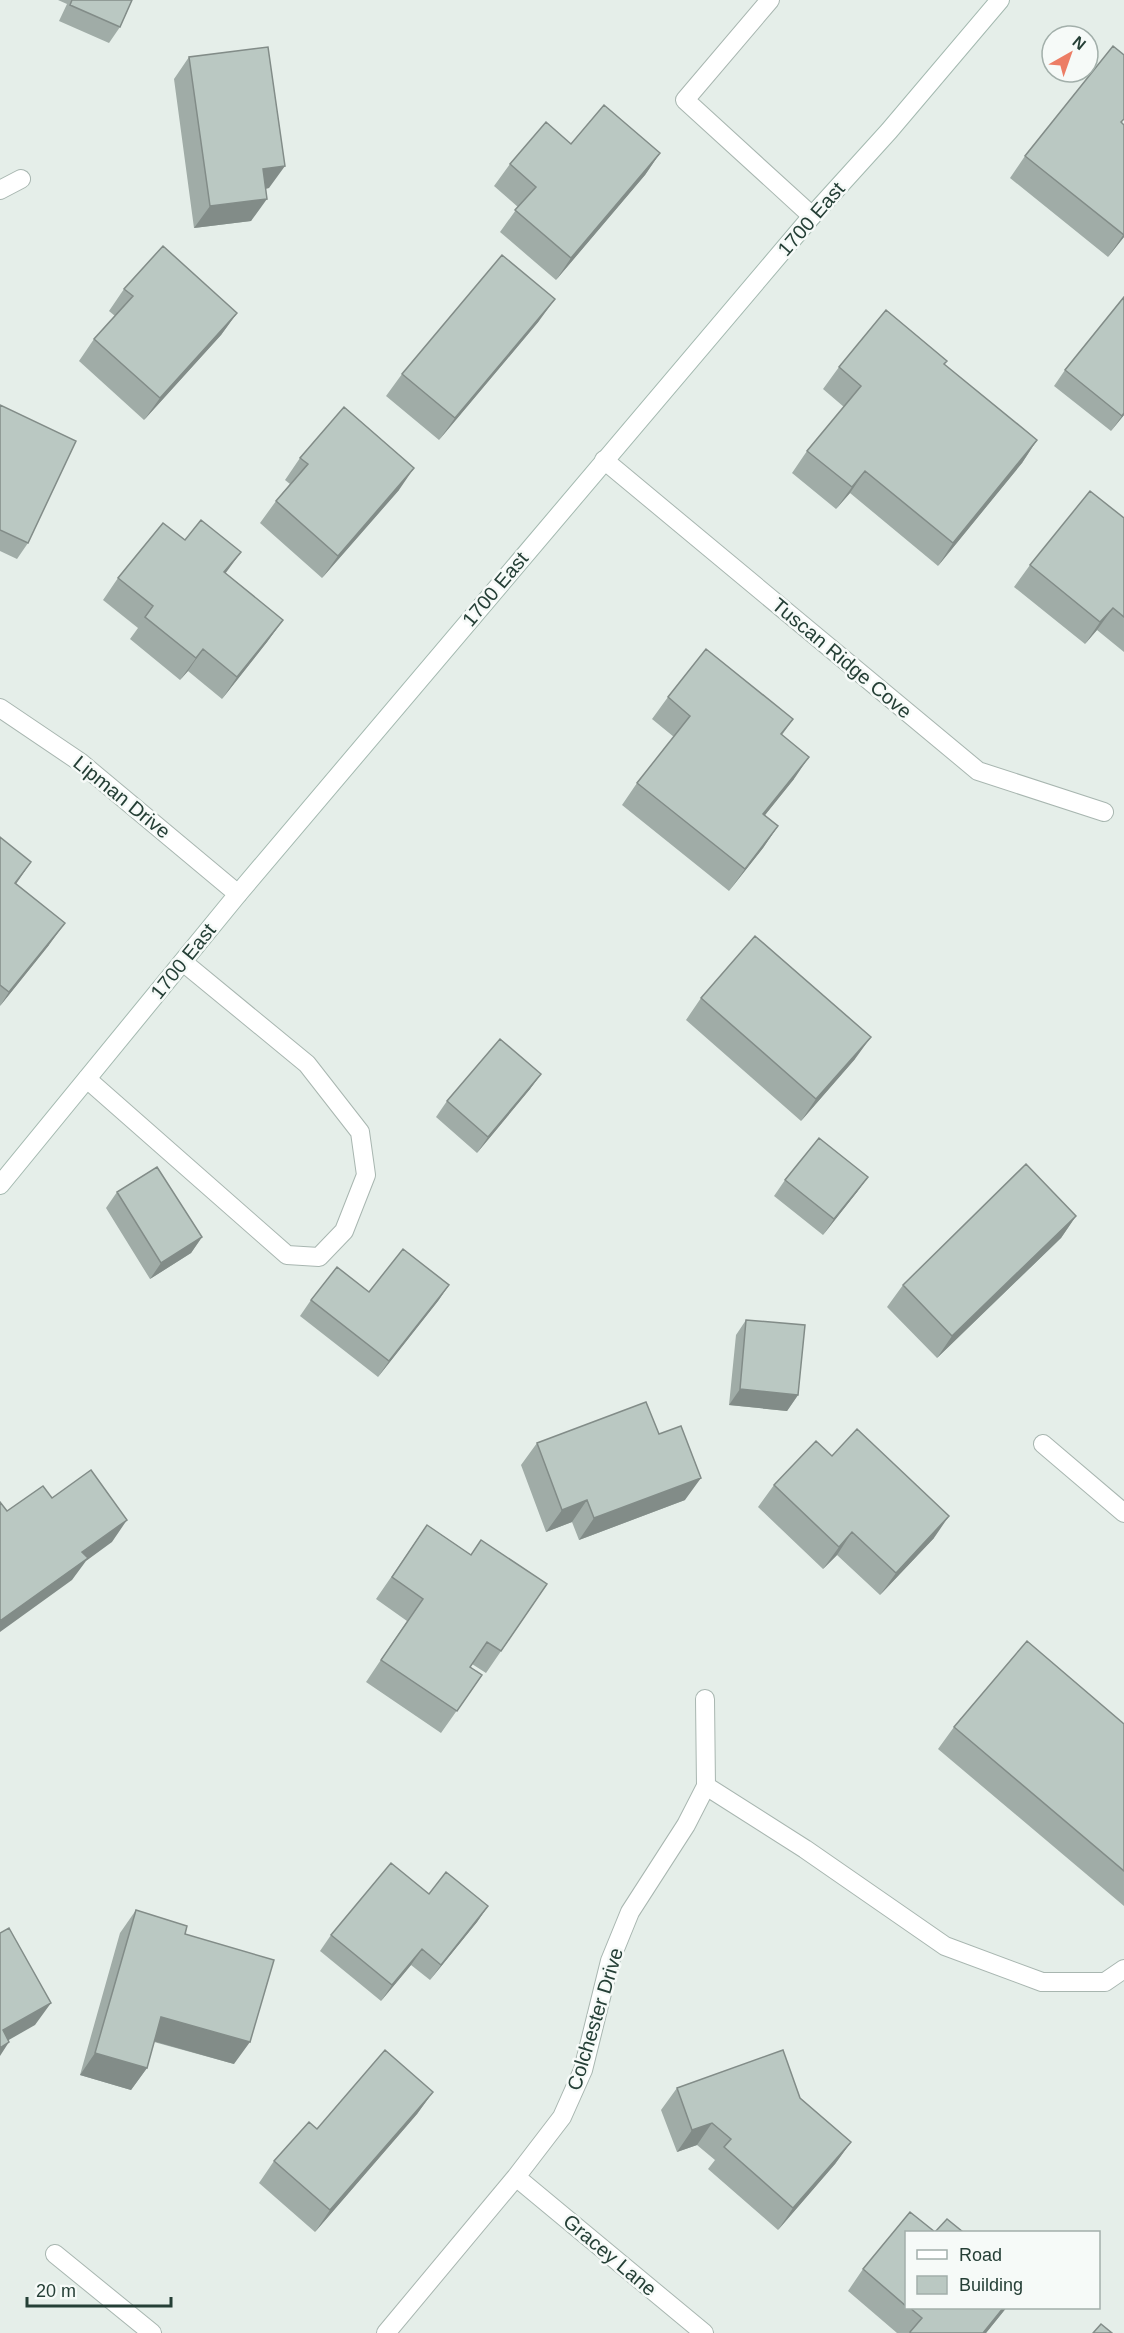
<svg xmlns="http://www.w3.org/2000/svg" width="1124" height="2333" font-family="Helvetica,sans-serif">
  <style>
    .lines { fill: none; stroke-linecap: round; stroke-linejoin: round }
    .lane-casing { stroke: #a8b6b0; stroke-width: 20 }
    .street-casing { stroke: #a8b6b0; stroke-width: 20 }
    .secondary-casing { stroke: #a4b9b0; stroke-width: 20 }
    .lane { stroke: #fff; stroke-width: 18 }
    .street { stroke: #fff; stroke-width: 18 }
    .secondary { stroke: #fff; stroke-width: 18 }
    .wall { fill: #a0aca7 }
    .shaded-wall { fill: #828c88 }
    .building { fill: #bac8c2; stroke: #828c88; stroke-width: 1.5 }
    .labels { text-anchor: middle; stroke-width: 5; stroke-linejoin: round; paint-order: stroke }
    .street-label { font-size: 20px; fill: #253f36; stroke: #f6faf8 }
  </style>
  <rect width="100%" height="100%" fill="#e5eee9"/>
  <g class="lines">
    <g class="lane-casing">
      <path id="lane" d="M 770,0 L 685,100 L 812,216
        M 87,1079 L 287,1255 L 319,1257 L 344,1231 L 366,1175 L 360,1132 L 307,1064 L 183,962
        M 1043,1444 L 1124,1513
        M 706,1786 L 805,1849 L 945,1946 L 1042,1982 L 1105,1982 L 1124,1969"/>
    </g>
    <g class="street-casing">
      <path id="street" d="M 0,190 L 21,179
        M 604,460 L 978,771 L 1104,812
        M 0,708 L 80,762 L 238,894
        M 516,2177 L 704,2333
        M 55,2254 L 152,2333
        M 386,2333 L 516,2177 L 562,2117 L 583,2070 L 610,1961 L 630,1912 L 686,1825 L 706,1786 L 705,1699"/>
    </g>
    <g class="secondary-casing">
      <path id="secondary" d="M 0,1185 L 238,894 L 812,216 L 889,131 L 1000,0"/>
    </g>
    <use href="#lane" class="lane"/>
    <use href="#street" class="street"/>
    <use href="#secondary" class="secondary"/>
  </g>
  <path class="wall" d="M 58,0 L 132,0 L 120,27 L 109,43 L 59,21 L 67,4 Z
    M 189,57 L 269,188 L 265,189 L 251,221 L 194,228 L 174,79 Z
    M 1122,123 L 1124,237 L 1108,257 L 1010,178 L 1025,156 Z
    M 571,144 L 660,153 L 645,175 L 556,280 L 500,232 L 518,207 L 494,186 L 510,164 Z
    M 124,289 L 237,313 L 221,335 L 144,420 L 79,361 L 94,339 L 115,316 L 109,311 Z
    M 539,321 L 439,440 L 386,396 L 402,374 Z
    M 945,365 L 1037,440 L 1022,463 L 938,566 L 850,493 L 836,509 L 792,473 L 807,451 L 844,407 L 823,389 L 839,367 Z
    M 1065,370 L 1124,415 L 1111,431 L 1054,386 Z
    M 0,405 L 28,543 L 17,559 L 0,551 Z
    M 300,458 L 399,490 L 322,578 L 260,523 L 276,501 L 290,484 L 285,480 Z
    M 1124,518 L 1124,652 L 1097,630 L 1085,644 L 1014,587 L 1030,565 Z
    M 225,573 L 283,620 L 267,642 L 222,699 L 188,671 L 180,680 L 130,639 L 138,628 L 103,600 L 118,578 Z
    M 668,697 L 793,719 L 782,735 L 794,779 L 765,815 L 778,826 L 763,848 L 729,891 L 622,805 L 637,783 L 674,737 L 652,719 Z
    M 0,837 L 16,884 L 49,945 L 0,1006 Z
    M 701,998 L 855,1059 L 801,1121 L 686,1020 Z
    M 541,1074 L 530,1089 L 477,1153 L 436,1117 L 447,1101 Z
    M 868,1177 L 857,1192 L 823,1235 L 774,1196 L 785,1180 Z
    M 117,1192 L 202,1237 L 191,1253 L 150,1279 L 106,1208 Z
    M 1076,1216 L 1061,1238 L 937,1358 L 887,1307 L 903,1285 Z
    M 449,1285 L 438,1301 L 378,1377 L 300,1316 L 311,1300 Z
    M 746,1320 L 798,1395 L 787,1411 L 729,1405 L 736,1335 Z
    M 537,1443 L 685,1500 L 579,1540 L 572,1522 L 546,1532 L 521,1465 Z
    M 832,1456 L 934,1538 L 880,1595 L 837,1555 L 823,1569 L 758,1507 L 774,1485 Z
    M 427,1525 L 471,1555 L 547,1584 L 486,1673 L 472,1664 L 470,1667 L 482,1675 L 441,1733 L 366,1682 L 407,1621 L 376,1599 Z
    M 1124,1724 L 1124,1906 L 938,1749 L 954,1727 Z
    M 488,1906 L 477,1922 L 430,1980 L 411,1965 L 381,2001 L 320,1951 L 331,1935 Z
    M 136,1910 L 185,1934 L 234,2064 L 154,2042 L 147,2068 L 131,2090 L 80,2075 L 120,1933 Z
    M 677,2088 L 800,2098 L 851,2142 L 835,2164 L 778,2230 L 708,2169 L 715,2160 L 697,2145 L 677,2152 L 661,2110 Z
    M 433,2092 L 417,2114 L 315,2232 L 259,2183 L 274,2161 L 317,2129 Z
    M 910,2212 L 935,2232 L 947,2219 L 963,2232 L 906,2232 L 906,2307 L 1007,2307 L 986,2333 L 897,2333 L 848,2291 L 863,2269 Z"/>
  <path class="shaded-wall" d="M 660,153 L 645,175 L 556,280 L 571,258 Z
    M 285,166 L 269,188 L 247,192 L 263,169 Z
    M 267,199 L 251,221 L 194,228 L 210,206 Z
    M 1124,234 L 1124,237 L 1108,257 Z
    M 555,299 L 539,321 L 439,440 L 455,418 Z
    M 237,313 L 221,335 L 144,420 L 160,398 Z
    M 1124,413 L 1124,415 L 1111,431 Z
    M 1037,440 L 1022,463 L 938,566 L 953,543 Z
    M 414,468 L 399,490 L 322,578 L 338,556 Z
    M 865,471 L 850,493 L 836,509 L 852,487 Z
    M 241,552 L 225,574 L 224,572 Z
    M 1113,608 L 1097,630 L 1085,644 L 1100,622 Z
    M 283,620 L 267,642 L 222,699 L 237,677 Z
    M 203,649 L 188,671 L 180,680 L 196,658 Z
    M 809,757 L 794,779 L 748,836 L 763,814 Z
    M 778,826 L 763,848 L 729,891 L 745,869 Z
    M 31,862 L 16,884 L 15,883 Z
    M 65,923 L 49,945 L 0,1006 L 9,992 Z
    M 871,1037 L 855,1059 L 801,1121 L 816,1099 Z
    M 541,1074 L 530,1089 L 477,1153 L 488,1137 Z
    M 868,1177 L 857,1192 L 823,1235 L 834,1219 Z
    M 1076,1216 L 1061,1238 L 937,1358 L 952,1336 Z
    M 202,1237 L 191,1253 L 150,1279 L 161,1263 Z
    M 449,1285 L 438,1301 L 378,1377 L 389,1361 Z
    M 740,1389 L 798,1395 L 787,1411 L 729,1405 Z
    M 701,1478 L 685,1500 L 579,1540 L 594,1518 Z
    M 587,1500 L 572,1522 L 546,1532 L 562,1510 Z
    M 949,1516 L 934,1538 L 880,1595 L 896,1573 Z
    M 127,1520 L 112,1542 L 86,1561 L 72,1580 L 0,1632 L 0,1621 L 82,1552 Z
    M 852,1532 L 837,1555 L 823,1569 L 839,1547 Z
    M 488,1906 L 477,1922 L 430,1980 L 441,1965 Z
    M 422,1949 L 411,1965 L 381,2001 L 392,1985 Z
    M 51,2003 L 35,2025 L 0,2045 L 3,2030 Z
    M 161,2017 L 250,2042 L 234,2064 L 146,2039 Z
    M 9,2042 L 0,2056 L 0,2048 Z
    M 95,2053 L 147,2068 L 131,2090 L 80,2075 Z
    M 433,2092 L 417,2114 L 315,2232 L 330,2210 Z
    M 712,2123 L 697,2145 L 677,2152 L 692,2130 Z
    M 851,2142 L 835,2164 L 778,2230 L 793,2208 Z
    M 1004,2307 L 1007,2307 L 986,2333 L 983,2333 Z"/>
  <path class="building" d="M 72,0 L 132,0 L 120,27 L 70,5 Z
    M 1113,46 L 1124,55 L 1124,119 L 1121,122 L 1124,125 L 1124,235 L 1025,156 Z
    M 268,47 L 285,166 L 263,169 L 267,199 L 210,206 L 189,57 Z
    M 604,105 L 660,153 L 571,258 L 515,210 L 536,187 L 510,164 L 546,122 L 571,144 Z
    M 163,246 L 237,313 L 160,398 L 94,339 L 133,296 L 124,289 Z
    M 502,255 L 555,299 L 455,418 L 402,374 Z
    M 1124,297 L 1124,413 L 1122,416 L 1065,370 Z
    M 886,310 L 947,361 L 944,364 L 1037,440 L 953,543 L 865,471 L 852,487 L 807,451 L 861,386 L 839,367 Z
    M 0,405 L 76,441 L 28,543 L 0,530 Z
    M 344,407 L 414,468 L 338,556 L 276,501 L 308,464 L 300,458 Z
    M 1090,491 L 1124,518 L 1124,617 L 1113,608 L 1100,622 L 1030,565 Z
    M 201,520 L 241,552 L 224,572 L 283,620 L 237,677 L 203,649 L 196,658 L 145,617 L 153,606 L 118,578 L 163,523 L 185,540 Z
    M 706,649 L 793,719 L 781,734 L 809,757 L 763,814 L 778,826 L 745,869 L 637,783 L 690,716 L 668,697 Z
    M 0,837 L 31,862 L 15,883 L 65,923 L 9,992 L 0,985 Z
    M 755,936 L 871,1037 L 816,1099 L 701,998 Z
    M 500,1039 L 541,1074 L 488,1137 L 447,1101 Z
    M 819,1138 L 868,1177 L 834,1219 L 785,1180 Z
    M 1026,1164 L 1076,1216 L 952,1336 L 903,1285 Z
    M 157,1167 L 202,1237 L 161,1263 L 117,1192 Z
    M 403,1249 L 449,1285 L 389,1361 L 311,1300 L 337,1267 L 369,1292 Z
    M 746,1320 L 805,1325 L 798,1395 L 740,1389 Z
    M 646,1402 L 659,1434 L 681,1426 L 701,1478 L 594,1518 L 587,1500 L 562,1510 L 537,1443 Z
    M 857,1429 L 949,1516 L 896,1573 L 852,1532 L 839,1547 L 774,1485 L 816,1441 L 832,1456 Z
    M 91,1470 L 127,1520 L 82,1552 L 88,1558 L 0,1621 L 0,1502 L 7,1511 L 43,1486 L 52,1498 Z
    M 427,1525 L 471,1555 L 481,1540 L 547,1584 L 501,1651 L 487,1642 L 470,1667 L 482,1675 L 457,1711 L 381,1660 L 423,1599 L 392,1577 Z
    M 1027,1641 L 1124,1724 L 1124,1871 L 954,1727 Z
    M 391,1863 L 429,1894 L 446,1872 L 488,1906 L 441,1965 L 422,1949 L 392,1985 L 331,1935 Z
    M 136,1910 L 187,1926 L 185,1934 L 274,1960 L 250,2042 L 161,2017 L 147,2068 L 95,2053 Z
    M 9,1928 L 51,2003 L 3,2030 L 9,2042 L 0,2048 L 0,1933 Z
    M 385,2050 L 433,2092 L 330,2210 L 274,2161 L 309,2122 L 317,2129 Z
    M 783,2050 L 800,2098 L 851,2142 L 793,2208 L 724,2147 L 731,2139 L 712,2123 L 692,2130 L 677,2088 Z
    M 910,2212 L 935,2232 L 947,2219 L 963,2232 L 906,2232 L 906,2306 L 863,2269 Z
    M 909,2307 L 1004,2307 L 983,2333 L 910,2333 L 910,2332 L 922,2318 Z
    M 1101,2324 L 1112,2333 L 1093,2333 Z"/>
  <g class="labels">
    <g class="street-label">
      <text transform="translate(811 219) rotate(-49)" y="7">1700 East</text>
      <text transform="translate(495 589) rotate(-50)" y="7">1700 East</text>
      <text transform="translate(842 658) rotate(40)" y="7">Tuscan Ridge Cove</text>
      <text transform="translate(122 797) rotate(39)" y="7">Lipman Drive</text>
      <text transform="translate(183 961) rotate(-51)" y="7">1700 East</text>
      <text transform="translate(595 2019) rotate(-73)" y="7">Colchester Drive</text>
      <text transform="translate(610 2255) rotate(40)" y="7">Gracey Lane</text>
    </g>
  </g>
  <rect x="905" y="2231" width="195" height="78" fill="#f6faf8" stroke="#a2afaa" stroke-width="1.5"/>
  <rect x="917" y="2250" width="30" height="9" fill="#ffffff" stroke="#a2afaa" stroke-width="1.5"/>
  <text x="959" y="2261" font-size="18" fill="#253f36">Road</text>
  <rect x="917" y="2276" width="30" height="18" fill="#bac8c2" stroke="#a2afaa" stroke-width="1.5"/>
  <text x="959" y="2291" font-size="18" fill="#253f36">Building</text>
  <g transform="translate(1070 54) rotate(40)"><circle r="28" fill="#f6faf8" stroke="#a2afaa" stroke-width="1.5"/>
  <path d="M0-4.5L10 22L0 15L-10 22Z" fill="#ec7d65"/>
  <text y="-9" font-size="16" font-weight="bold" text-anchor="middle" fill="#253f36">N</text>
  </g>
  <path d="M27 2297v9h144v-9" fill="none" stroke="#253f36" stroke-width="3"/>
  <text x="36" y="2297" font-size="18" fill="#253f36" stroke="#f6faf8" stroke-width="4.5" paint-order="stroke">20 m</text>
</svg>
